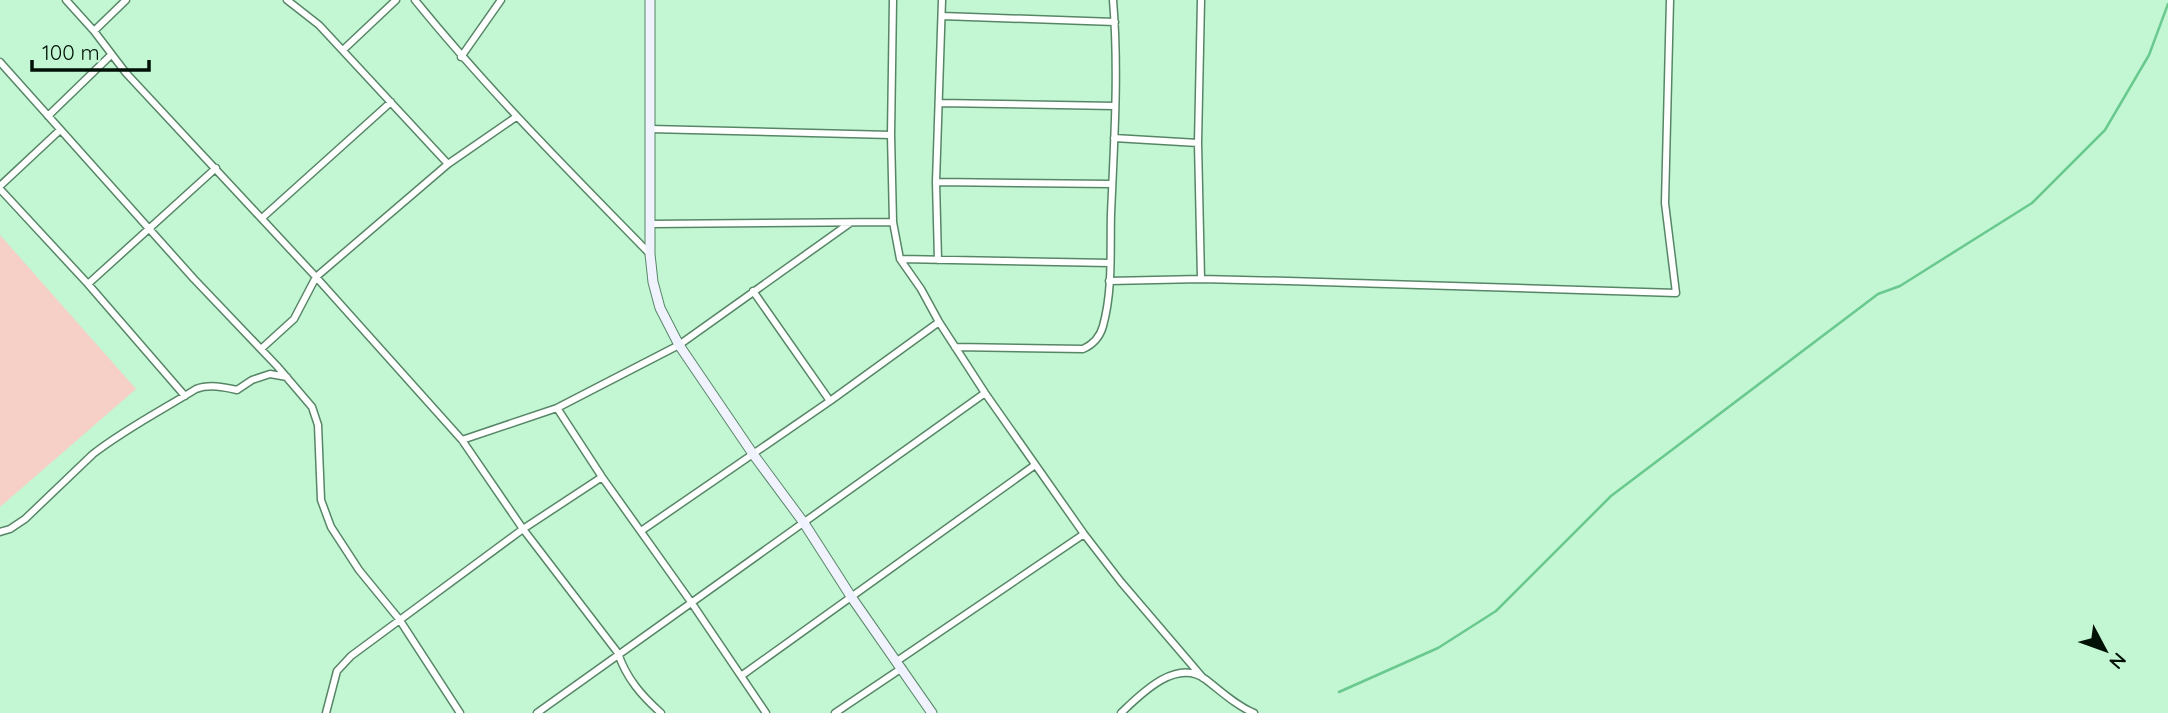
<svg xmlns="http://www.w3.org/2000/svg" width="2168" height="713" font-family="Quicksand,sans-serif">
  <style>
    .pitch { fill: #f6d0c6 }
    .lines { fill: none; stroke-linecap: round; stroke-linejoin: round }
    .stream { stroke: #69c98e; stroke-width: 2.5 }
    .street-casing { stroke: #578667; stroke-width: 9 }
    .secondary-casing { stroke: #578667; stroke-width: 11 }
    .street { stroke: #fff; stroke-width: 6 }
    .secondary { stroke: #f0f2fd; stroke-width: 9 }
  </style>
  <rect width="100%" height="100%" fill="#c3f6d3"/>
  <path class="pitch" d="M 0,235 L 136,389 L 0,507 Z"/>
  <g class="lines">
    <path class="stream" d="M 1339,692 L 1438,648 L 1496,611 L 1611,496 L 1878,294 L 1900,286 L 2032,203 L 2105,130 L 2149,55 L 2168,4"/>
    <g class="street-casing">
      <path id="street" d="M 66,0 L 94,31 L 126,73 L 316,277 L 462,440 L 523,529 L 618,653 C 626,678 642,696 661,713
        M 287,0 L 319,25 L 448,164
        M 415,0 C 488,90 569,171 650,254
        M 893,0 L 891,135 L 893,222 L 900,259 L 921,289 L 939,322 L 985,393 L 1084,534 L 1121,582 L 1203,678
        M 942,16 L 1115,22
        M 94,31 L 126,0
        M 343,50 L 396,0
        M 461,57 L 501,0
        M 0,62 L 194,279 L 277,366 L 312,407 L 318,425 L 321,500 L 331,527 L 359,570 L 399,619 L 460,713
        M 939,103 L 1115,106
        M 48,116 L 111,55
        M 650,129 L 891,135
        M 1114,138 L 1198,143
        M 936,182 L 1112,184
        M 0,186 L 60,130
        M 0,189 L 88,284 L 185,396
        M 262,218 L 391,102
        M 650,224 L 893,222
        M 900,259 L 1110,263
        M 938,260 L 936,182 L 942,0
        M 1201,279 L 1198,143 L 1201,0
        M 1109,281 L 1201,279 L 1288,281 L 1676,293 L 1665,203 L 1670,0
        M 88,284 L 216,168
        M 753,291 L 830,401
        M 955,347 L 1083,349 C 1094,344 1100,337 1103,326 C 1113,290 1110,250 1111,214 C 1114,143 1119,71 1113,0
        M 261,349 L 294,319 L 316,277 L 448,164 L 516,117
        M 557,408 L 602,477 L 691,602 L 766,713
        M 462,440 L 557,408 L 679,345 L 850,223
        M 641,531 L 830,401 L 939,322
        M 0,532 L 10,529 L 25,519 L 93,454 C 125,429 162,410 196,389 C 209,384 224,387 237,390 L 252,380 L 270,374 L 287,377
        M 897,661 L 1084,534
        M 741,676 L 1035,465
        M 326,713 L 337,671 L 351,656 L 523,529 L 602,477
        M 537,713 L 985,393
        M 835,713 L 902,668
        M 1121,713 C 1141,694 1176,658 1205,679 C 1221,691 1235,705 1254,713"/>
    </g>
    <g class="secondary-casing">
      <path id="secondary" d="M 650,0 L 650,254 L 653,282 L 660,308 L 679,345 L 753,454 L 804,523 L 852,598 L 932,713"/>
    </g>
    <use href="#street" class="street"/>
    <use href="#secondary" class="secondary"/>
  </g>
  <g transform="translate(2105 650) rotate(131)" stroke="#c3f6d3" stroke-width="5" paint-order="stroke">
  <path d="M0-5L12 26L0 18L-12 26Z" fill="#011106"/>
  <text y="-10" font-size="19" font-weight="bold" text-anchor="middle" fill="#011106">N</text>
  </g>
  <path d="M32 60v10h117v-10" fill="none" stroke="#011106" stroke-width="3.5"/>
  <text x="42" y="60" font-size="21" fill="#011106" stroke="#c3f6d3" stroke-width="5" paint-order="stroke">100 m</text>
</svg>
